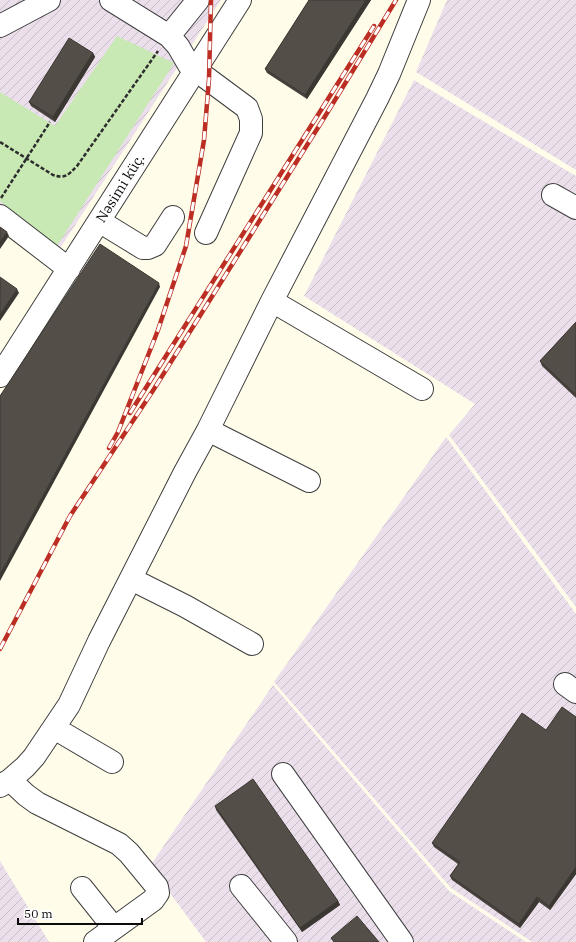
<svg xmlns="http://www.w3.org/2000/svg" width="576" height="942" font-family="'IBM Plex Serif',serif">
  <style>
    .industrial { fill: url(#industrial-furrows) }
    .park { fill: #c9e9b4 }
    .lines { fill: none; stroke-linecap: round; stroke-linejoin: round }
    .minor-casing { stroke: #3e3e3e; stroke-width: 24 }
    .path { stroke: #2d2d2d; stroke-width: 2.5; stroke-dasharray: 4 2; stroke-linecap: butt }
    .minor { stroke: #fff; stroke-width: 22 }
    .rail-casing { stroke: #bc2d23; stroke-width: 4.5 }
    .rail { stroke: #fff; stroke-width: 3; stroke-dasharray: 9; stroke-linecap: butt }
    .wall { fill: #48433e }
    .shaded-wall { fill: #3b3732 }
    .building { fill: #544e48; stroke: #3b3732 }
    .labels { text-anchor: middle; stroke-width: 4; stroke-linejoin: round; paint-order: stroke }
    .street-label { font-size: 14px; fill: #0b0b0b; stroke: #fff }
  </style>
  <defs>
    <pattern id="industrial-furrows" width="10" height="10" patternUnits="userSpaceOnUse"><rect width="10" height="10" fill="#ebdfeb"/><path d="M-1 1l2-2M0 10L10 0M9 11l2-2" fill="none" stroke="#c8bec8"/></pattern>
  </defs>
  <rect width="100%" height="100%" fill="#fffdea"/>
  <path class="industrial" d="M 0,0 L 221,0 L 59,250 L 0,204 Z
    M 447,0 L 576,0 L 576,170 L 416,72 Z
    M 414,80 L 576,176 L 576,607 L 449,435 L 475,404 L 304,296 Z
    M 446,437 L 576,614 L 576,942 L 532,942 L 451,888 L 274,682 Z
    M 273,685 L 449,891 L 526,942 L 206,942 L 150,866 Z
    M 0,861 L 49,942 L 0,942 Z"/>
  <path class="park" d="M 117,36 L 174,63 L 57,246 L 0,201 L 0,92 L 55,126 Z"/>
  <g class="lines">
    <g class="minor-casing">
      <path id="minor" d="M 111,0 L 169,36 L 178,46 L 189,65 L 247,108 L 251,119 L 251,133 L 206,233
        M 0,26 L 49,0
        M 169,36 L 198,0
        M 553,195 L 576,208
        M 0,216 L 69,269
        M 99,221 L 143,248 L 148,248 L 155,245 L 173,217
        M 272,301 L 422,389
        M 0,376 C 81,251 159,125 240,0
        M 208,430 L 309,481
        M 131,579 L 185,606 L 252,644
        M 565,684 L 576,692
        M 54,728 L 112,762
        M 283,774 L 402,942
        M 10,780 L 26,795 L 37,803 L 119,844 L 129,853 L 157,887 L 158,893 L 153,900 L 95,942
        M 0,786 L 10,780 L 25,767 L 34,757 L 69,705 L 99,641 L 185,472 L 208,430 L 272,301 L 377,99 L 389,74 L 419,0
        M 241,886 L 286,942
        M 82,888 L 114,928"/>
    </g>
    <path class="path" d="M 0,142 L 53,175 C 66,179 68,175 77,166 L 158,51
      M 1,198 L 50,122"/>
    <use href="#minor" class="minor"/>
    <g class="rail-casing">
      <path id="rail" d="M 130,413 L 374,26
        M 109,448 L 118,432 L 158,330 L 186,246 L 204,140 L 209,79 L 211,0
        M 0,649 L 70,516 L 154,389 L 324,118 L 396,0"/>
    </g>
    <use href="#rail" class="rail"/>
  </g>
  <path class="wall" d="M 309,0 L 371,0 L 307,99 L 267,73 L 265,69 Z
    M 93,53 L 95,57 L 55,122 L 31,106 L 29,102 Z
    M 576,322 L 576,398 L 542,366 L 540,361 Z
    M 576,717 L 576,874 L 550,910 L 539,902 L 520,928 L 452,880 L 450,876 L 458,864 L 434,847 L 432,843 L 546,730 Z
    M 215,806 L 338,901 L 340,905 L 302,932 L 216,810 Z"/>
  <path class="shaded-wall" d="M 366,0 L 371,0 L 307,99 L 305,95 Z
    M 93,53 L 95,57 L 55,122 L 53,117 Z
    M 7,232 L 9,236 L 0,249 L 0,242 Z
    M 159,283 L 160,287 L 0,581 L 0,574 Z
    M 17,289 L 19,293 L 0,321 L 0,314 Z
    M 576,867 L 576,874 L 550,910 L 549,906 Z
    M 537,897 L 539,902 L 520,928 L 519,924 Z
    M 338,901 L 340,905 L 302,932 L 300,928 Z"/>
  <path class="building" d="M 309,0 L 366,0 L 305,95 L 265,69 Z
    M 69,38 L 93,53 L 53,117 L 29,102 Z
    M 0,227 L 7,232 L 0,242 Z
    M 100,244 L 159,283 L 0,574 L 0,396 Z
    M 0,277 L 17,289 L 0,314 Z
    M 576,322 L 576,395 L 540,361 Z
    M 562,707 L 576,717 L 576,867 L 549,906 L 537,897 L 519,924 L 450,876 L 460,862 L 432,843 L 522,713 L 546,730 Z
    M 253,779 L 338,901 L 300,928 L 215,806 Z
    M 357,916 L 379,942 L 334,942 L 331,938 Z"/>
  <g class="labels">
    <g class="street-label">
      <text transform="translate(120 188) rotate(-58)" y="5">Nəsimi küç.</text>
    </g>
  </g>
  <path d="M18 918v6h124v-6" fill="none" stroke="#0b0b0b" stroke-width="2"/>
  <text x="24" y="918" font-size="12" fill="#0b0b0b" stroke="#ffffff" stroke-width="3" paint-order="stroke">50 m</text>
</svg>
